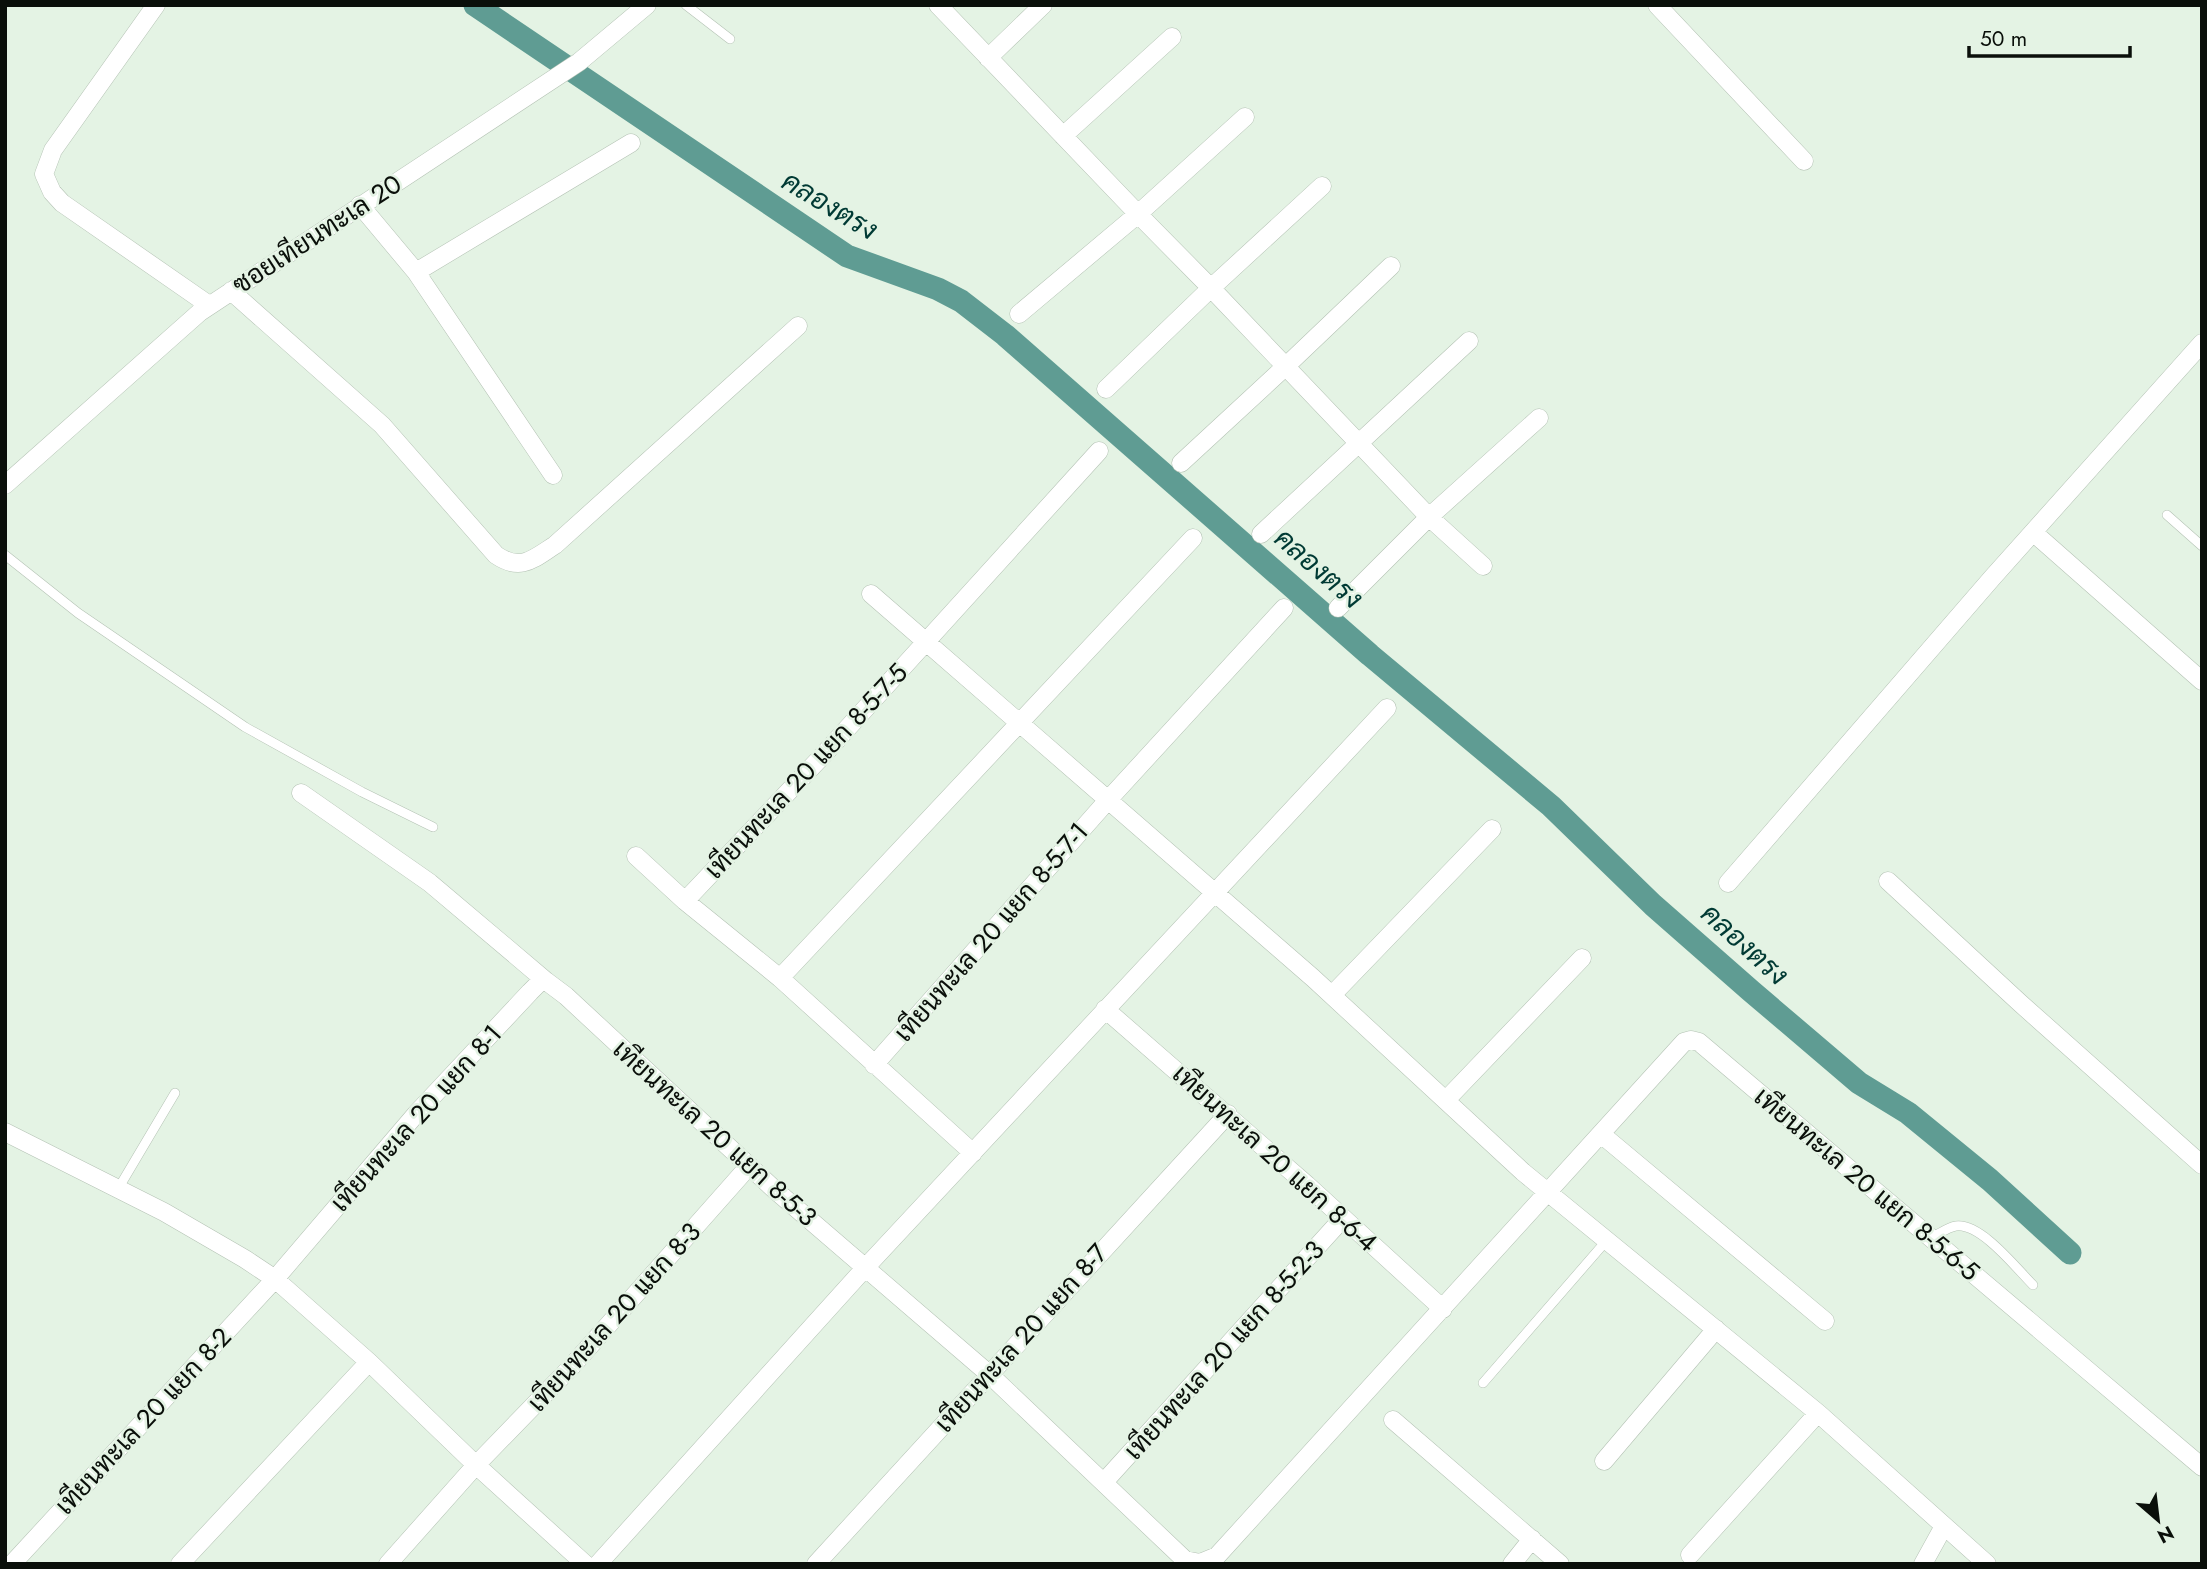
<svg xmlns="http://www.w3.org/2000/svg" width="2207" height="1569" font-family="Jost,Sarabun,sans-serif">
  <style>
    .lines { fill: none; stroke-linecap: round; stroke-linejoin: round }
    .canal { stroke: #5f9c93; stroke-width: 23 }
    .service-casing { stroke: #b4c2b4; stroke-width: 10 }
    .minor-casing { stroke: #b4c2b4; stroke-width: 19 }
    .service { stroke: #fff; stroke-width: 9 }
    .minor { stroke: #fff; stroke-width: 18 }
    .labels { text-anchor: middle; stroke-width: 5; stroke-linejoin: round; paint-order: stroke }
    .street-label { font-size: 26px; fill: #0a0f0a; stroke: #e4f3e4 }
    .water-label { font-size: 28px; font-style: italic; fill: #003a34; stroke: #e4f3e4 }
  </style>
  <rect width="100%" height="100%" fill="#e4f3e4"/>
  <g class="lines">
    <path class="canal" d="M 475,5 L 847,256 L 938,289 L 961,301 L 1005,335 L 1370,655 L 1551,806 L 1653,905 L 1751,991 L 1859,1083 L 1908,1113 L 1990,1180 L 2070,1253"/>
    <g class="service-casing">
      <path id="service" d="M 686,5 L 730,39
        M 2167,515 L 2202,546
        M 5,555 L 78,613 L 245,727 L 362,792 L 433,827
        M 118,1189 L 175,1093
        M 1931,1238 C 1939,1234 1948,1227 1956,1226 C 1981,1223 2016,1268 2033,1285
        M 1483,1383 L 1607,1240"/>
    </g>
    <g class="minor-casing">
      <path id="minor" d="M 156,5 L 53,150 L 44,174 L 52,192 L 62,203 L 209,305
        M 938,5 L 1138,214 L 1211,288 L 1429,517 L 1483,566
        M 1657,5 L 1804,161
        M 988,58 L 1043,5
        M 1063,136 L 1172,37
        M 360,205 L 416,272 L 553,475
        M 416,272 L 631,143
        M 231,291 L 382,425 L 496,555 C 521,572 533,559 555,545 L 798,326
        M 1019,314 L 1138,214 L 1245,117
        M 1106,389 L 1211,288 L 1322,186
        M 1181,463 L 1285,367 L 1391,266
        M 5,485 L 200,312 L 579,62 L 647,5
        M 2034,533 L 2202,681
        M 1261,534 L 1469,341
        M 871,594 L 1313,978 L 1523,1172 L 1818,1413 L 1987,1564
        M 1338,608 L 1429,517 L 1539,418
        M 301,793 L 430,883 L 546,981
        M 636,856 L 685,901 L 780,978 L 973,1153
        M 1888,881 L 2020,1003 L 2202,1165
        M 1728,883 L 1992,578 L 2202,343
        M 685,901 L 825,753 L 1099,451
        M 780,978 L 1193,538
        M 1332,995 L 1492,829
        M 1105,1009 L 1307,1185 L 1443,1309
        M 874,1065 L 1108,800 L 1284,608
        M 1446,1100 L 1582,958
        M 5,1132 L 164,1212 L 245,1259 L 275,1279 L 369,1362 L 476,1465 L 585,1564
        M 1601,1134 L 1825,1321
        M 1393,1420 L 1560,1564
        M 1604,1461 L 1716,1329
        M 1104,1482 L 1343,1218
        M 1690,1555 L 1818,1413
        M 12,1564 L 275,1279 L 416,1114 L 530,992 L 539,983 L 546,981 L 566,996 L 775,1190 L 989,1374 L 1185,1560 L 1200,1563 L 1217,1556 L 1684,1042 L 1691,1040 L 1699,1042 L 2202,1467
        M 180,1564 L 369,1362
        M 388,1564 L 476,1465 L 572,1366 L 749,1166
        M 598,1564 L 865,1268 L 1387,708
        M 816,1564 L 1228,1114
        M 1512,1564 L 1532,1539
        M 1923,1564 L 1944,1526"/>
    </g>
    <use href="#service" class="service"/>
    <use href="#minor" class="minor"/>
  </g>
  <g class="labels">
    <g class="street-label">
      <text transform="translate(317 234) rotate(-33)" y="9">ซอยเทียนทะเล 20</text>
      <text transform="translate(806 771) rotate(-47)" y="9">เทียนทะเล 20 แยก 8-5-7-5</text>
      <text transform="translate(991 932) rotate(-49)" y="9">เทียนทะเล 20 แยก 8-5-7-1</text>
      <text transform="translate(416 1118) rotate(-48)" y="9">เทียนทะเล 20 แยก 8-1</text>
      <text transform="translate(715 1133) rotate(42)" y="9">เทียนทะเล 20 แยก 8-5-3</text>
      <text transform="translate(1275 1158) rotate(42)" y="9">เทียนทะเล 20 แยก 8-6-4</text>
      <text transform="translate(1867 1184) rotate(40)" y="9">เทียนทะเล 20 แยก 8-5-6-5</text>
      <text transform="translate(614 1317) rotate(-48)" y="9">เทียนทะเล 20 แยก 8-3</text>
      <text transform="translate(1021 1338) rotate(-48)" y="9">เทียนทะเล 20 แยก 8-7</text>
      <text transform="translate(1224 1350) rotate(-48)" y="9">เทียนทะเล 20 แยก 8-5-2-3</text>
      <text transform="translate(143 1421) rotate(-47)" y="9">เทียนทะเล 20 แยก 8-2</text>
    </g>
    <g class="water-label">
      <text transform="translate(830 205) rotate(31)" y="10">คลองตรง</text>
      <text transform="translate(1319 568) rotate(41)" y="10">คลองตรง</text>
      <text transform="translate(1745 944) rotate(42)" y="10">คลองตรง</text>
    </g>
  </g>
  <rect width="2207" height="1569" fill="none" stroke="#0a0f0a" stroke-width="14"/>
  <g transform="translate(2158 1520) rotate(152)" stroke="#e4f3e4" stroke-width="5" paint-order="stroke">
  <path d="M0-5L12 26L0 18L-12 26Z" fill="#0a0f0a"/>
  <text y="-10" font-size="19" font-weight="bold" text-anchor="middle" fill="#0a0f0a">N</text>
  </g>
  <path d="M1969 46v10h161v-10" fill="none" stroke="#0a0f0a" stroke-width="3.5"/>
  <text x="1980" y="46" font-size="21" fill="#0a0f0a" stroke="#e4f3e4" stroke-width="5" paint-order="stroke">50 m</text>
</svg>
